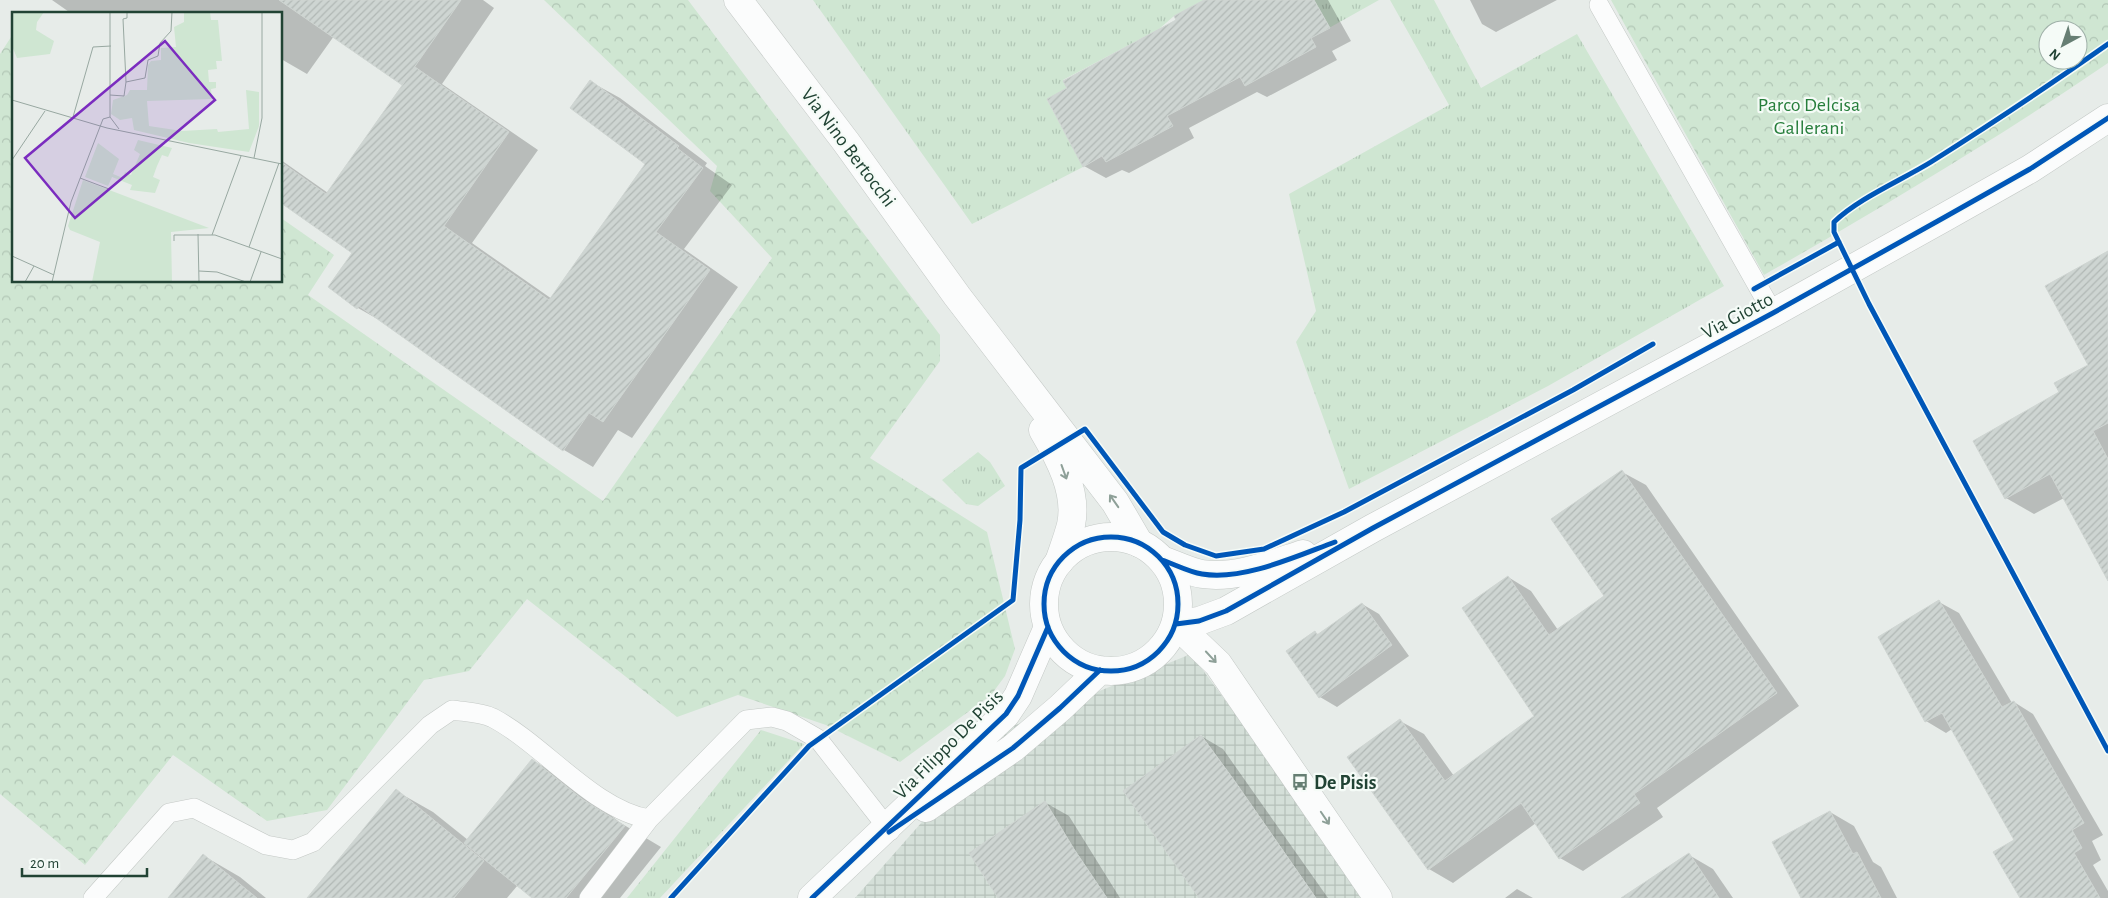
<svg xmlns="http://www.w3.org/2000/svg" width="2108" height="898" font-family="'Alegreya Sans',sans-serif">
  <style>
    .industrial { fill: url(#industrial-grid) }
    .grass { fill: url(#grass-tufts) }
    .park { fill: url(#park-crowns); fill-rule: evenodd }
    .shadow { fill: #0003 }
    .building { fill: url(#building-hatch); stroke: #cfd5d2 }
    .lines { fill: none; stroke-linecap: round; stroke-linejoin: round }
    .service-casing { stroke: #c4c9c6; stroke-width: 20 }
    .minor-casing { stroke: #c4c9c6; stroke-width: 29 }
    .tertiary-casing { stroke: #c4c9c6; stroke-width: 29 }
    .service { stroke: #fbfcfc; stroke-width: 19 }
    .minor { stroke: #fbfcfc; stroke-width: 28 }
    .tertiary { stroke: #fbfcfc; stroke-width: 28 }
    .cycleway-casing { stroke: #f5fbf7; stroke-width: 8 }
    .cycleway { stroke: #0057b8; stroke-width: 5 }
    .oneway { stroke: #8ea098 }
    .labels { text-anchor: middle; stroke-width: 4.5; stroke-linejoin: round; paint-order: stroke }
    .park-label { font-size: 20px; fill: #267e3b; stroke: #f5fbf7 }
    .street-label { font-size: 20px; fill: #214334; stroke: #f5fbf7 }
    .poi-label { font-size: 20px; font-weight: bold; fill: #214334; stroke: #f5fbf7; text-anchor: start }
    .inset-road { fill: none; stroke: #98a8a1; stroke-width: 1 }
    .view { fill: #7b2cbf; fill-opacity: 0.15; stroke: #7b2cbf; stroke-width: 2.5 }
    .inset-edge { fill: none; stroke: #214334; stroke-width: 2.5 }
  </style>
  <defs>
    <pattern id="industrial-grid" width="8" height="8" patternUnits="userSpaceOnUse" patternTransform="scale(1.25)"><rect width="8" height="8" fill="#d4dfd8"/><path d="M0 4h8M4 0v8" fill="none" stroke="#b6c1ba"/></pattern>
    <pattern id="grass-tufts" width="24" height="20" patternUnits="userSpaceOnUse" patternTransform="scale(1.25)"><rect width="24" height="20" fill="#cfe6d2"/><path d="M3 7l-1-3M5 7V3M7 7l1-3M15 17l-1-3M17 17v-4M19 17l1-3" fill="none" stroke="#b1c6b5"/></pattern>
    <pattern id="park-crowns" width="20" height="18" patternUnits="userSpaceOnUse" patternTransform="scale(1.25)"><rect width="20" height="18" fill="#cfe6d2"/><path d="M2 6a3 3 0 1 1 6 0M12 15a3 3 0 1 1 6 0" fill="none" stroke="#b1c6b5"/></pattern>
    <pattern id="building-hatch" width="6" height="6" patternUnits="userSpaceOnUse" patternTransform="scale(1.25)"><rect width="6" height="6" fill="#ced5d2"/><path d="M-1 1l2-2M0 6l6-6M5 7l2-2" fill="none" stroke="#b1b8b5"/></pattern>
  </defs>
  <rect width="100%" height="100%" fill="#e7ece9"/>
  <path class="industrial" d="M 1191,654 L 1371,898 L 855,898 L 1003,730 Z"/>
  <path class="grass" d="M 813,0 L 1204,0 L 1174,16 L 1159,29 L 1063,80 L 1067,88 L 1047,100 L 1083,167 L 972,224 Z
    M 1314,0 L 1379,0 L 1329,28 Z
    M 1390,0 L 1434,0 L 1481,88 L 1577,34 L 1724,286 L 1548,386 L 1349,489 L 1296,342 L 1316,311 L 1289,194 L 1449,105 Z
    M 978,452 L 990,462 L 1005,486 L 978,506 L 966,504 L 942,480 Z
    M 761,730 L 804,744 L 660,898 L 627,898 Z"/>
  <path class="park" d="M 544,0 L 688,0 L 940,335 L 940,361 L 870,458 L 987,532 L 1015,649 L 1005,676 L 991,695 L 900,762 L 826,725 L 738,695 L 677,717 L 527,599 L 469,671 L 424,680 L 327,810 L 267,821 L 173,755 L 85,865 L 0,794 L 0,54 L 13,34 L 14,281 L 281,281 L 281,218 L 334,255 L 308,295 L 603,501 L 772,258 L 710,191 L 717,166 Z
    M 1611,0 L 2108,0 L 2108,63 C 1997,139 1881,208 1764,275 ZM 2048,30 L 2078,30 L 2078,60 L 2048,60 Z"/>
  <path class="shadow" d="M 52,0 L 483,0 L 494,8 L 442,84 L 538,150 L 472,243 L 552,299 L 647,164 L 591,82 L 620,98 L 707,163 L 705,166 L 732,185 L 684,249 L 738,287 L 632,438 L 618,430 L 593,467 L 564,450 L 388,325 L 358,308 L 329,287 L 354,253 L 281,202 L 281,160 L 328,193 L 404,85 L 334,36 L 307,74 L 281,59 L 281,14 L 72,14 Z
    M 1207,0 L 1328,0 L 1351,41 L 1332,51 L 1337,60 L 1267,97 L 1257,92 L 1189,128 L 1194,138 L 1129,173 L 1122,170 L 1106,178 L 1084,166 L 1178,20 Z
    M 1470,0 L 1557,0 L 1496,32 L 1482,24 Z
    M 2108,258 L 2108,565 L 2064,498 L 2034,514 L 2006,498 L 2061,393 L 2089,365 Z
    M 1622,472 L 1646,485 L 1799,706 L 1657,808 L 1663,817 L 1583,871 L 1560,858 L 1536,823 L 1453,883 L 1429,869 L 1349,757 L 1400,721 L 1424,734 L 1454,776 L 1536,716 L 1508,577 L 1531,591 L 1558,630 L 1606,596 Z
    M 1939,602 L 1959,613 L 2012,703 L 2014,702 L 2033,714 L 2103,835 L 2092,841 L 2101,860 L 2093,865 L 2108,891 L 2108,898 L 2021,898 L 2016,840 L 1952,729 L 1946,733 L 1926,721 L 1879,637 Z
    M 1362,604 L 1379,614 L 1409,656 L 1337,707 L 1320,697 L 1315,632 L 1319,635 Z
    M 1201,736 L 1223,749 L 1328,898 L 1200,898 Z
    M 532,760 L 568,781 L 619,822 L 661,847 L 620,898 L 534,898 L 518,885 L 507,898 L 309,898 L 396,791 L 433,812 L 468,840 Z
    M 1046,803 L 1069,816 L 1120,898 L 1000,898 Z
    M 1830,812 L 1854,826 L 1873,862 L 1881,867 L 1897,898 L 1802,898 Z
    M 1689,855 L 1713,869 L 1733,898 L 1638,898 Z
    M 204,856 L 240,877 L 266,898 L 170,898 Z
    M 1517,889 L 1533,898 L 1505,898 Z"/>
  <path class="building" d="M 279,0 L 461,0 L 402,85 Z
    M 1204,0 L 1314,0 L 1330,28 L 1311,38 L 1316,47 L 1245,86 L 1240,77 L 1167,116 L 1173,126 L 1106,162 L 1102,156 L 1083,167 L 1047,99 L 1067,88 L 1063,81 L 1176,20 L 1174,16 Z
    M 415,67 L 509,132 L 444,226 L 549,300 L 645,164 L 570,108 L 590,80 L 679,146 L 677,148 L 703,168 L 656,232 L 710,270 L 603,422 L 589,413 L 563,451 L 359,306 L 357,309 L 328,287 L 352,253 L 281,203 L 281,162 L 326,194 Z
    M 2108,251 L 2108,423 L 2093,431 L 2108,459 L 2108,581 L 2050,474 L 2005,499 L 1973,441 L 2059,392 L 2054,383 L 2088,365 L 2045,286 Z
    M 1622,470 L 1777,693 L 1634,794 L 1640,803 L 1559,859 L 1521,803 L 1428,870 L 1347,757 L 1400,719 L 1445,781 L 1534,716 L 1462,608 L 1508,576 L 1549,635 L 1604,596 L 1551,519 Z
    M 1939,600 L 2002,707 L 2014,701 L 2084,823 L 2072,830 L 2082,848 L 2074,853 L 2100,898 L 2020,898 L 1993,852 L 2014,840 L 1942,713 L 1925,722 L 1878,637 Z
    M 1362,603 L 1392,645 L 1319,698 L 1286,651 L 1315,631 L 1317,635 Z
    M 1201,735 L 1234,780 L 1316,898 L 1199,898 L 1123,791 Z
    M 532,759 L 582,799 L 625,826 L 566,898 L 532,898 L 464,843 Z
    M 396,789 L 484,861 L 454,898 L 307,898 Z
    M 1045,801 L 1074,849 L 1107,898 L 998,898 L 969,853 Z
    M 1830,811 L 1853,854 L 1857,852 L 1881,898 L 1801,898 L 1772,842 Z
    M 1689,853 L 1719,898 L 1621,898 Z
    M 203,854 L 257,898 L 168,898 Z"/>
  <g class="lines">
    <g class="service-casing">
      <path id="service" d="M 1599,5 L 1773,313
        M 93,898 L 169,813 L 194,808 L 266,845 L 293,850 L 313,842 L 430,725 L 452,710 C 465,712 481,712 493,718 C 544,745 594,810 649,819 L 746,720 L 772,717 L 787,721 L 818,739 L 890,831
        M 589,898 L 649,819"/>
    </g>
    <g class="minor-casing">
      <path id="minor" d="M 738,0 L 846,142 L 957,296 L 1115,502 L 1139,543
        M 1043,430 C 1059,457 1078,492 1071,525 C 1068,537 1063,550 1059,562
        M 1176,624 L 1218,664 L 1378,898"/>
    </g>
    <g class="tertiary-casing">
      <path id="tertiary" d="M1044 604a67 67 0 1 1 134 0a67 67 0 1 1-134 0Z
        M 1162,560 C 1174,564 1189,572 1202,574 C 1236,579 1272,564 1303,554
        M 1176,624 L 1199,621 L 1226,611 L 1373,528 L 1773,313 L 1945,217 L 2030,169 L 2108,118
        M 926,808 L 1013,748 L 1060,708 L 1100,670
        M 812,898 L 1006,714 L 1018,696 L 1048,627"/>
    </g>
    <use href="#service" class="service"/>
    <use href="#minor" class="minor"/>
    <use href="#tertiary" class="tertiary"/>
    <g class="cycleway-casing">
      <path id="cycleway" d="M 2108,44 C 2050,85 1991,124 1931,162 C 1900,181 1859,198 1834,222 L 1834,232 L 1869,304 L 2108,751
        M 1754,289 L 1839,242
        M1044 604a67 67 0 1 1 134 0a67 67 0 1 1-134 0Z
        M 1162,560 C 1174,564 1189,572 1202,574 C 1243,581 1297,556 1335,542
        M 1176,624 L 1199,621 L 1226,611 L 1373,528 L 1773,313 L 1945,217 L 2030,169 L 2108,118
        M 889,832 L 1013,748 L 1060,708 L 1100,670
        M 671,898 L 809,746 L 1013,600 L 1020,520 L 1021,468 L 1085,429 L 1163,532 L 1185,545 L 1216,556 L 1264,549 L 1344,512 L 1573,390 L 1653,344
        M 812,898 L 1006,714 L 1018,696 L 1048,627"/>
    </g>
    <use href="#cycleway" class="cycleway"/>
  </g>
  <defs><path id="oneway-shaft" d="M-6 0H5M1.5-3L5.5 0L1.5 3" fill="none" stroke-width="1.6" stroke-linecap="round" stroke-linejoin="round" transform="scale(1.25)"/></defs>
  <g class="oneway">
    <use href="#oneway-shaft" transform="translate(1064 472) rotate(70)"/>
    <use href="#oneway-shaft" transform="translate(1114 501) rotate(-125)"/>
    <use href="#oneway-shaft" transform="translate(1211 657) rotate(47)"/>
    <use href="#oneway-shaft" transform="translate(1325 818) rotate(56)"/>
  </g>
  <defs>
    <g id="bus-bare" transform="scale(1.35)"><path d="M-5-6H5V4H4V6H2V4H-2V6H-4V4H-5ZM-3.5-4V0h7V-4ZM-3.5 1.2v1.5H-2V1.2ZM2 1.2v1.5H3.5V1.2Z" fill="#667e73" stroke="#f5fbf7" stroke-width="2.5" paint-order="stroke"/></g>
  </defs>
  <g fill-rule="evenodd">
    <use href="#bus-bare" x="1300" y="782"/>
  </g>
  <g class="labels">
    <g class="park-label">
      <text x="1809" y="111">Parco Delcisa<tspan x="1809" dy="23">Gallerani</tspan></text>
    </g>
    <g class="street-label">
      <text transform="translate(849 147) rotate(53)" y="7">Via Nino Bertocchi</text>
      <text transform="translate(1737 315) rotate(-28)" y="7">Via Giotto</text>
      <text transform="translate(948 744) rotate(-45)" y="7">Via Filippo De Pisis</text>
    </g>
    <g class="poi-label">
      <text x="1314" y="789">De Pisis</text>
    </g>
  </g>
  <g transform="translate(12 12)">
    <rect width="270" height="270" fill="#e7ece9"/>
    <path d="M 0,0 L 32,0 L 25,10 L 24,18 L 42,29 L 38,42 L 5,46 L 0,34 ZM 126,128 L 160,136 L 156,145 L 150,143 L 145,154 L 141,165 L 148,168 L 143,181 L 118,178 L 120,173 L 100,165 L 96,174 L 73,165 L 86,131 L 107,147 L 101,162 L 111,166 L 113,160 L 119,163 L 128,142 L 122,138 Z" fill="#cfe6d2"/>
    <path d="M 172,0 L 198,0 L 199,8 L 206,8 L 210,49 L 204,49 L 205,57 L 196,58 L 197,70 L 204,70 L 204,76 L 199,77 L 200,87 L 135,89 L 137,114 L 170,119 L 205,117 L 206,120 L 237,117 L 234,78 L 247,80 L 247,114 L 237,140 L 177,131 L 122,118 L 120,106 L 108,108 L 99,102 L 101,88 L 115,83 L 118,78 L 135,78 L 136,53 L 139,49 L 149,48 L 149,36 L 164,35 L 162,15 L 172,10 ZM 71,168 L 197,216 L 159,220 L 160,270 L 80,270 L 88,230 L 58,218 L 56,214 Z" fill="#cfe6d2"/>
    <path class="inset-road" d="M 98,0 L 98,105M 114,70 L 111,7 L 115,6 L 115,0M 98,83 L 112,84 L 114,70 L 133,66 L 136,48 L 146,44 L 148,31 L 159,19 L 160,0M 0,88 L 95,116 L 270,152M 61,105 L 81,35 L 99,34M 242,146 L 250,106 L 250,0M 0,148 L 33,99M 68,166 L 97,177M 186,222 L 187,270M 200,223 L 229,144M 162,229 L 162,223 L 203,223 L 270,247M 237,235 L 267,151M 0,244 L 42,263M 187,259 L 205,260 L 234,270M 13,270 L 22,254M 40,270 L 59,190 L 91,107 L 98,105 L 107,117M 238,270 L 249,240"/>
    <path class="view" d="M 153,29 L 203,88 L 63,206 L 13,146 Z"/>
    <rect width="270" height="270" class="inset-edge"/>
  </g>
  <g transform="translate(2063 45) rotate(220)"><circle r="24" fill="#f5fbf7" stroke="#a0b1a9"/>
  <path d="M0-4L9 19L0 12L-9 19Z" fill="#667e73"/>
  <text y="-8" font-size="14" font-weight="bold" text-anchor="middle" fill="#214334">N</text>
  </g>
  <path d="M22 868v8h125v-8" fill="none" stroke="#214334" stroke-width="2.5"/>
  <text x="30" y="868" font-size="15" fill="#214334" stroke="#f5fbf7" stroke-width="4" paint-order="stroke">20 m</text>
</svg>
